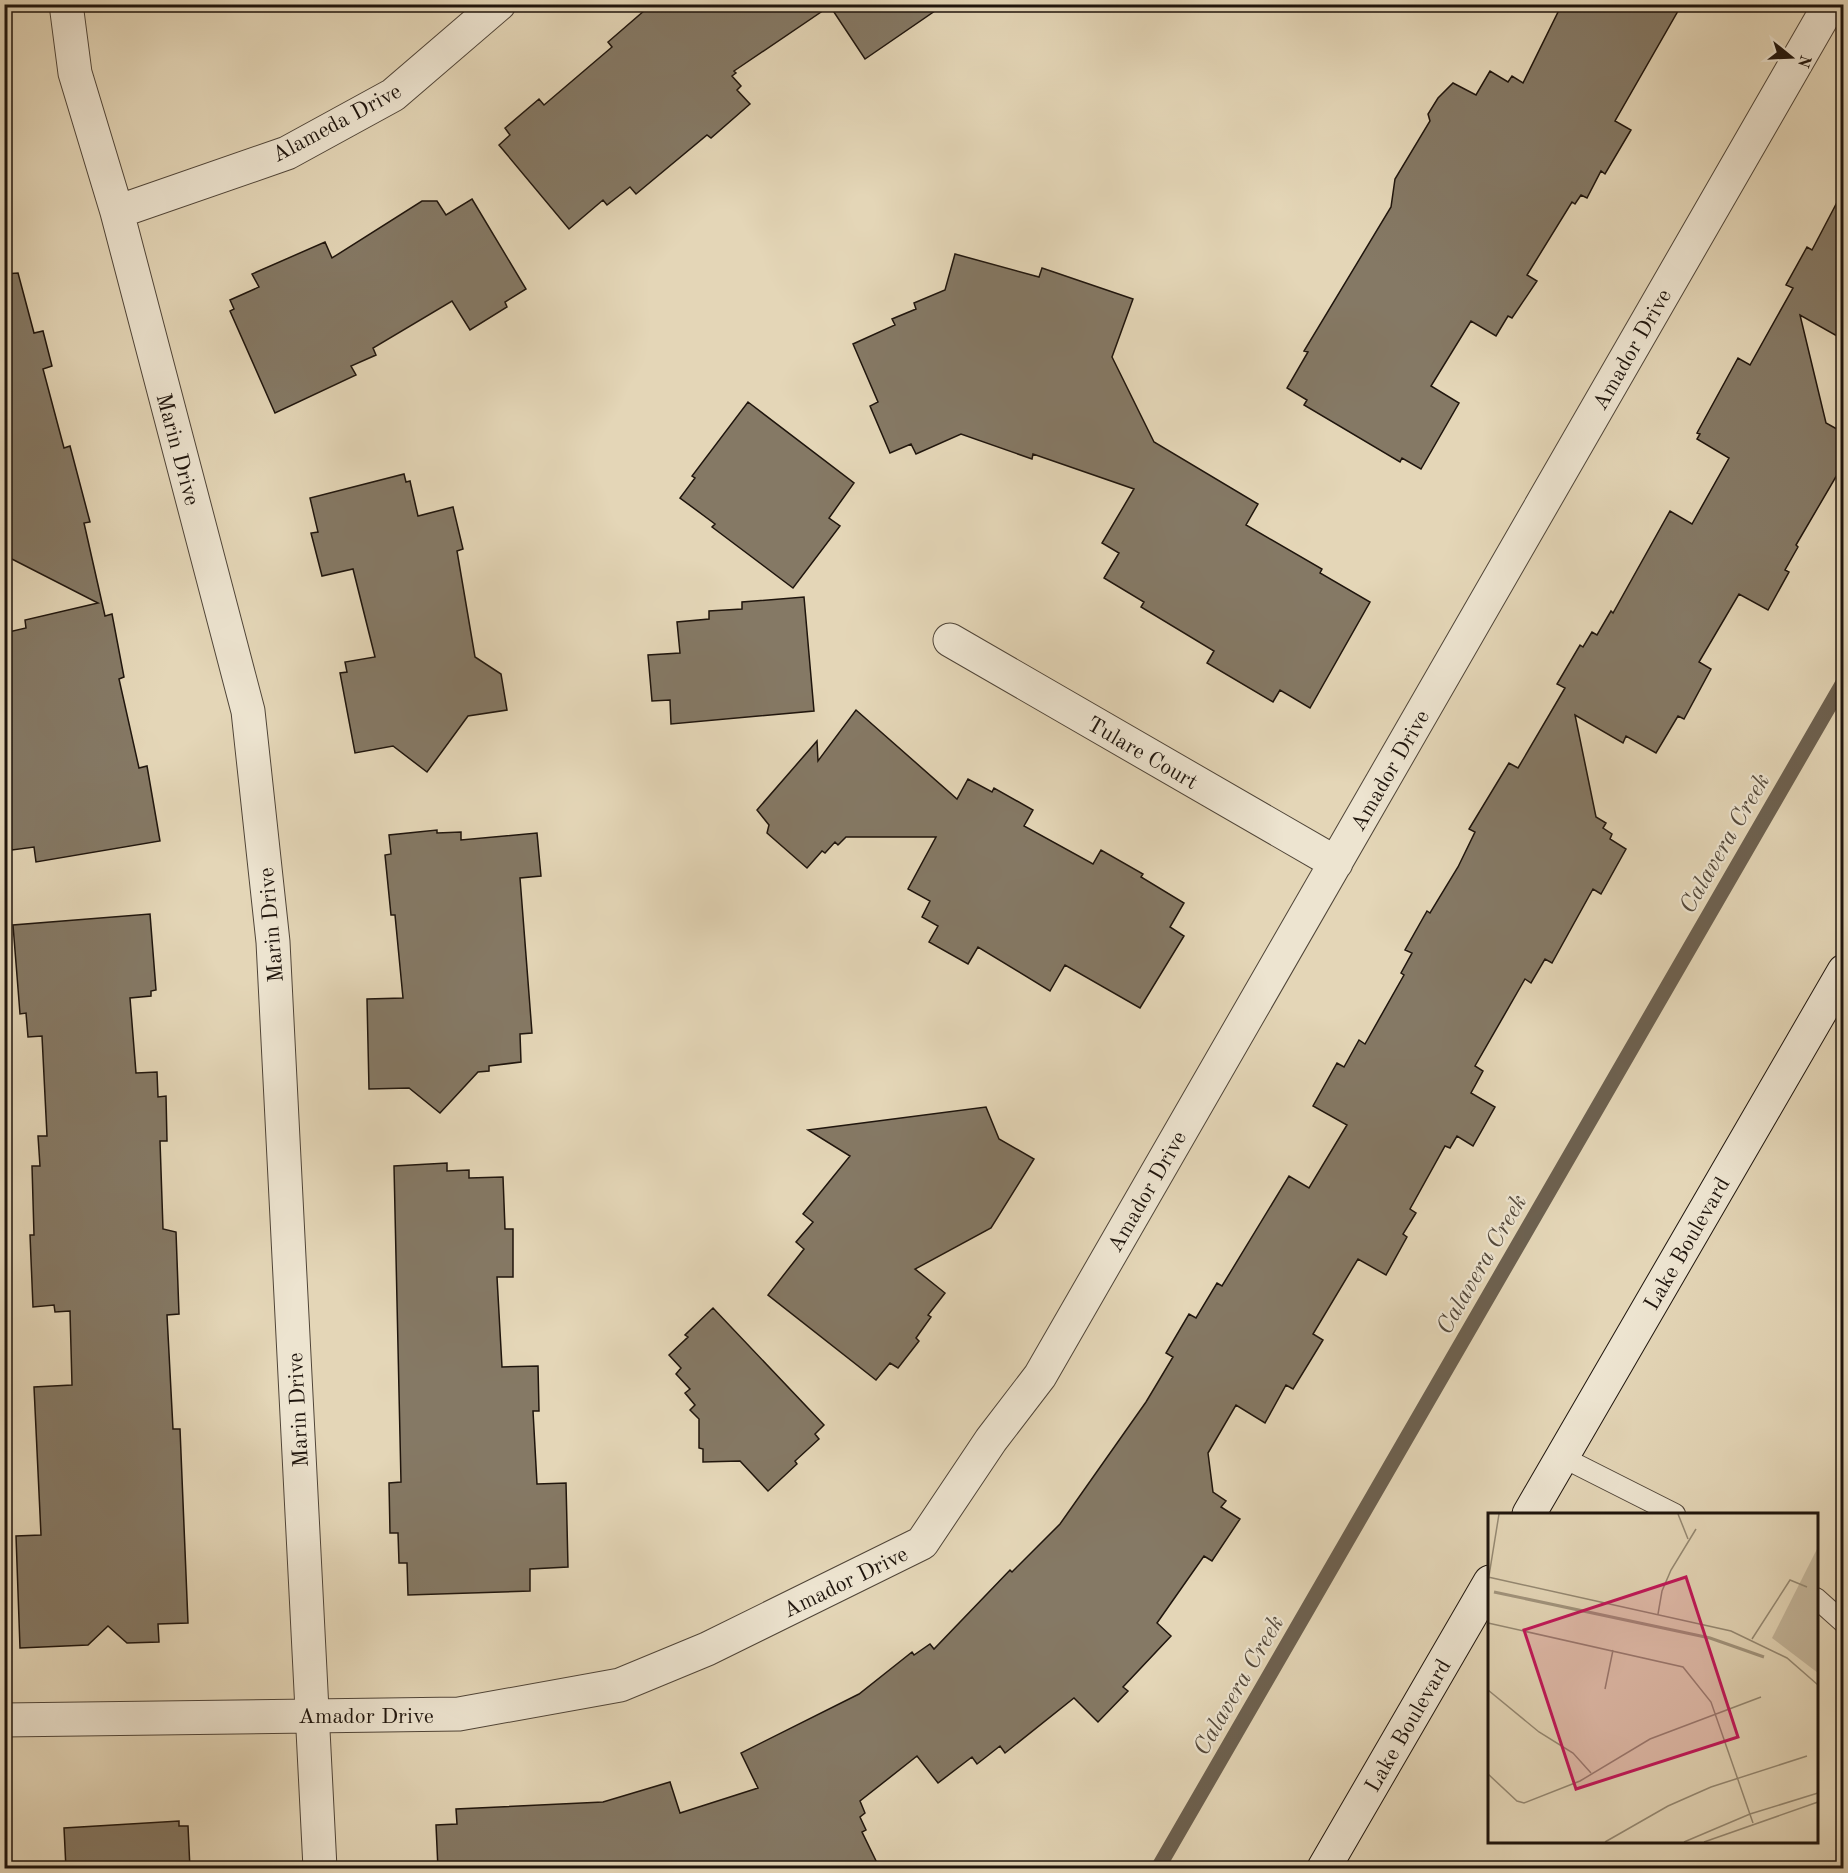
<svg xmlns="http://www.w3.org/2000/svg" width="1848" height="1873" font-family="'Old Standard TT',serif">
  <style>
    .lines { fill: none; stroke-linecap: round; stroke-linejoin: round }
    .stream { stroke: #6d6150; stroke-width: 15 }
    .building { fill: #857965; stroke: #1f150d; stroke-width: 1.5 }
    .service-casing { stroke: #504538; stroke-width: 22 }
    .minor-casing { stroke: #504538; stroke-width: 35 }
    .secondary-casing { stroke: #1f150d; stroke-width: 35 }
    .service { stroke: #ede4d0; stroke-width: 20 }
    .minor { stroke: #ede4d0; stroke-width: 33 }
    .secondary { stroke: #ede4d0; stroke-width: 33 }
    .labels { text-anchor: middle; stroke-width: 4.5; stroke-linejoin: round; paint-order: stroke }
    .street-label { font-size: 22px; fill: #1f150d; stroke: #ede4d0 }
    .water-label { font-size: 24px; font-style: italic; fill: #53483a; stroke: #ede4d0 }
    .inset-river { fill: none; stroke: #a1947d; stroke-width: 3 }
    .inset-road { fill: none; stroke: #958973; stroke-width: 1.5 }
    .view { fill: #c2185b; fill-opacity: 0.15; stroke: #c2185b; stroke-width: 3 }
    .inset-edge { fill: none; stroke: #1f150d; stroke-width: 3 }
  </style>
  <rect width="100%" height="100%" fill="#e4d6b7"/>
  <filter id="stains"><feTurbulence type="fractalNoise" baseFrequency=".00333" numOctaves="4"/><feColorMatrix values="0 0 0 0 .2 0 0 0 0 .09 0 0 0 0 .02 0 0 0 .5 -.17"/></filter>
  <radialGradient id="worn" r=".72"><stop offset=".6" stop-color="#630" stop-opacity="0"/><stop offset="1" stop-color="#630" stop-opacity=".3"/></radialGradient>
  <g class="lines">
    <path class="stream" d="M 1158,1868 L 1844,681"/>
  </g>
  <path class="building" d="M 652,4 L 945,4 L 865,59 L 830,6 L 734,71 L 736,73 L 732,76 L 741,86 L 737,90 L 750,104 L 711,138 L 707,135 L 636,194 L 630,187 L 607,205 L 603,200 L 569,229 L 499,145 L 510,135 L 505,128 L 539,99 L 544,105 L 612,47 L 608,42 Z
    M 1562,4 L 1682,4 L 1615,121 L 1631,130 L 1605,174 L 1601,171 L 1587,198 L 1581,195 L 1575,204 L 1572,202 L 1527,275 L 1537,281 L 1512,318 L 1508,316 L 1496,336 L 1471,321 L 1431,386 L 1459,403 L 1421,469 L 1402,458 L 1400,462 L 1304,405 L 1307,400 L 1287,388 L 1308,352 L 1304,351 L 1391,207 L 1395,179 L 1430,121 L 1428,114 L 1438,98 L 1453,83 L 1476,95 L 1490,71 L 1508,82 L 1512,76 L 1523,83 Z
    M 1844,189 L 1844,340 L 1800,315 L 1826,423 L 1844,433 L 1844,463 L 1796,545 L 1798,547 L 1785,570 L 1789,572 L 1768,610 L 1739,594 L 1699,662 L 1711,669 L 1684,719 L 1678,716 L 1656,753 L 1626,736 L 1623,743 L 1575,715 L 1596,817 L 1606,823 L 1603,828 L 1612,834 L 1610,839 L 1626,849 L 1601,894 L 1593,889 L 1552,963 L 1545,959 L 1531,983 L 1525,979 L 1475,1066 L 1483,1071 L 1471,1093 L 1495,1107 L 1473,1146 L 1457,1136 L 1450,1148 L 1445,1146 L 1410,1209 L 1416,1213 L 1403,1234 L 1407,1237 L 1386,1275 L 1358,1259 L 1313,1334 L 1323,1340 L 1293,1389 L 1286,1385 L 1265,1423 L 1236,1405 L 1208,1453 L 1213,1492 L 1226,1501 L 1221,1507 L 1240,1519 L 1212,1561 L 1204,1556 L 1157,1623 L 1171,1636 L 1123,1687 L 1128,1691 L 1098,1722 L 1074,1698 L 1005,1753 L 1000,1746 L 977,1764 L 972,1757 L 938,1783 L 917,1756 L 860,1801 L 865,1813 L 860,1817 L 866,1830 L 862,1832 L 880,1869 L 612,1869 L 611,1865 L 559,1869 L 438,1869 L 436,1825 L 457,1824 L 456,1809 L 603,1802 L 670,1782 L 680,1813 L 758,1788 L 741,1753 L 859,1694 L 912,1652 L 914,1655 L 930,1644 L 934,1649 L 1010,1570 L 1012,1572 L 1060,1524 L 1146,1402 L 1173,1357 L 1166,1353 L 1189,1314 L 1196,1318 L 1217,1283 L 1222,1286 L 1289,1176 L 1309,1188 L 1347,1125 L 1313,1106 L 1337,1063 L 1344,1067 L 1359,1040 L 1365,1044 L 1404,975 L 1401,973 L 1412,953 L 1405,950 L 1427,911 L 1430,913 L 1458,867 L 1475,832 L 1469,829 L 1509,763 L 1518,768 L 1565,688 L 1557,684 L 1580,645 L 1583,647 L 1592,632 L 1597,635 L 1611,611 L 1613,613 L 1670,511 L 1692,524 L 1729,458 L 1697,439 L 1700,434 L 1697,433 L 1738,358 L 1750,365 L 1793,288 L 1786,285 L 1807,247 L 1812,250 Z
    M 472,199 L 526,289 L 505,302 L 507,307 L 470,330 L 452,301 L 373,348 L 376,355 L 351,366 L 356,375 L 275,413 L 230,311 L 234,309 L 230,300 L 259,287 L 252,274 L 325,242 L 332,258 L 422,201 L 437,201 L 446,215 Z
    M 955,254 L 1039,277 L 1042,268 L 1133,299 L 1112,357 L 1154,442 L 1258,504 L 1246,525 L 1322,569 L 1320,573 L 1370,602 L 1310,708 L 1280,690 L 1273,702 L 1207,663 L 1214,651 L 1141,607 L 1144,602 L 1104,578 L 1119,553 L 1102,543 L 1134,489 L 1033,454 L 1032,459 L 961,434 L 916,454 L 911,444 L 890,453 L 870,406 L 878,402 L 853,344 L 895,325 L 892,319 L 916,309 L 914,303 L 945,290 Z
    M 18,273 L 34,333 L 43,331 L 52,366 L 43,369 L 64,448 L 70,446 L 90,522 L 84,523 L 105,616 L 112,614 L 124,677 L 119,679 L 139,768 L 147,766 L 160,841 L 36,862 L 34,847 L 12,850 L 11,847 L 4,848 L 4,633 L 26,628 L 25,620 L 98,603 L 4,555 L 4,274 Z
    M 748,402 L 854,483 L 829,518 L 840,526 L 793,588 L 712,527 L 715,524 L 680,498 L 695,478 L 692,476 Z
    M 404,474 L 406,482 L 410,481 L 418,516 L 453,507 L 463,549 L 457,551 L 475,657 L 501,674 L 507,710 L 468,716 L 427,772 L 393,746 L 355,753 L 340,673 L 347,672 L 345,662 L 375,657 L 353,569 L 322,576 L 311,533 L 318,532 L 310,498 Z
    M 804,597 L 814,711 L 671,724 L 670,700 L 652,701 L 648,655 L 680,653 L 677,622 L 709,619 L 709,611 L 742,609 L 742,602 Z
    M 856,710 L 957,799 L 968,779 L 992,792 L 994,788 L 1033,810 L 1024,826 L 1093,864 L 1101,850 L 1143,874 L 1141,877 L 1184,903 L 1170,927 L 1184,936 L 1140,1008 L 1065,965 L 1050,991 L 978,947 L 968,964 L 929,942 L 938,926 L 922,917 L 930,901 L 908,889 L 936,837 L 846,837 L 838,845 L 835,842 L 825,853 L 822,851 L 807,868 L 767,833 L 769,825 L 757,810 L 817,741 L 818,761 Z
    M 437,830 L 437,833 L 461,832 L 461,840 L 537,833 L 541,876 L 520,878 L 532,1033 L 520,1034 L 521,1062 L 489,1066 L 489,1071 L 478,1072 L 440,1113 L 409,1088 L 369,1089 L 367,999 L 403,998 L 395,915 L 391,915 L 385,855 L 391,854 L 389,835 Z
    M 150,914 L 156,990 L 151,991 L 151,996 L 130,998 L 136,1073 L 157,1072 L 158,1097 L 166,1096 L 167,1141 L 160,1141 L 163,1229 L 176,1232 L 179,1314 L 167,1315 L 173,1429 L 180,1429 L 188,1623 L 158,1624 L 159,1642 L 127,1643 L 108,1626 L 88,1645 L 20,1648 L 16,1536 L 41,1535 L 34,1387 L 72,1385 L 70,1311 L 55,1312 L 54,1305 L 33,1307 L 30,1235 L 34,1235 L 32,1166 L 40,1166 L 38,1136 L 47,1136 L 42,1036 L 28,1037 L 26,1013 L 20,1014 L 13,925 Z
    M 986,1107 L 999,1139 L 1034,1159 L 991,1228 L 915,1269 L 945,1293 L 928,1315 L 931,1317 L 916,1338 L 919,1341 L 898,1368 L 890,1363 L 876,1380 L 768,1295 L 804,1249 L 796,1242 L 813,1222 L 803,1214 L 850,1156 L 808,1130 Z
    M 447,1163 L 447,1171 L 469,1170 L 469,1178 L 503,1177 L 505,1229 L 513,1229 L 513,1277 L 497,1277 L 502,1367 L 538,1366 L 539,1411 L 533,1411 L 537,1484 L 566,1483 L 568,1567 L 530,1569 L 530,1591 L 408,1595 L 407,1563 L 399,1563 L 398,1533 L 390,1533 L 389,1483 L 401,1482 L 394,1166 Z
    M 713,1308 L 824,1425 L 815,1434 L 819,1439 L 795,1461 L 797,1464 L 768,1491 L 740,1461 L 703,1462 L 703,1449 L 699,1448 L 699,1419 L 690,1410 L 695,1405 L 685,1393 L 690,1389 L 676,1374 L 681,1368 L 669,1355 L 688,1337 L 685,1335 Z
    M 179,1821 L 179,1826 L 188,1826 L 190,1869 L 66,1869 L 64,1828 Z"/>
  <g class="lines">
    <g class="service-casing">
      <path id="service" d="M 1562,1457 L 1675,1514
        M 1816,1598 L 1844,1623"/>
    </g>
    <g class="minor-casing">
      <path id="minor" d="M 66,4 L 75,73 L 117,212 L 248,711 L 273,942 L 320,1868
        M 117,212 L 287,153 L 393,95 L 499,4
        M 950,640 L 1336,863
        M 4,1720 L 459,1714 L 620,1685 L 707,1649 L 922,1543 L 991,1440 L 1040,1376 L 1830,4"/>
    </g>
    <g class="secondary-casing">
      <path id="secondary" d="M 1529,1514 L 1844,971
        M 1324,1868 L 1490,1582"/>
    </g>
    <use href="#service" class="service"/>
    <use href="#minor" class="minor"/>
    <use href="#secondary" class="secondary"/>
  </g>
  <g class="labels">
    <g class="street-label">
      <text transform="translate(336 122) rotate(-28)" y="8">Alameda Drive</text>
      <text transform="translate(1631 349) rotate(-60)" y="8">Amador Drive</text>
      <text transform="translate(179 449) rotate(75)" y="8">Marin Drive</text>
      <text transform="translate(1143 752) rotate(30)" y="8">Tulare Court</text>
      <text transform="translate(1389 770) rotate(-60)" y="8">Amador Drive</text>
      <text transform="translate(270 925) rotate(-95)" y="8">Marin Drive</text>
      <text transform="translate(1146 1191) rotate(-60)" y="8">Amador Drive</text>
      <text transform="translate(1686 1243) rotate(-60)" y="8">Lake Boulevard</text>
      <text transform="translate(297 1410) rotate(-93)" y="8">Marin Drive</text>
      <text transform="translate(845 1581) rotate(-26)" y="8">Amador Drive</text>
      <text x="366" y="1723">Amador Drive</text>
      <text transform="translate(1407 1725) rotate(-60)" y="8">Lake Boulevard</text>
    </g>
    <g class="water-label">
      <text transform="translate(1724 843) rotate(-60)" y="8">Calavera Creek</text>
      <text transform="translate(1481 1264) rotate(-60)" y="8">Calavera Creek</text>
      <text transform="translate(1238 1685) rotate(-60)" y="8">Calavera Creek</text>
    </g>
  </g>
  <g transform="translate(1488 1513)">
    <rect width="330" height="330" fill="#e4d6b7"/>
    <path d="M 330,34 L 330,160 L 284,125 Z" fill="#c3b59a"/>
    <path class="inset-river" d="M 6,79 L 222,125 L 276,144"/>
    <path class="inset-road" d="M 190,1 L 200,26M 0,64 L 243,118 L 299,145 L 330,172M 0,69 L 11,1M 170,101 L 174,78 L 183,57 L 208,16M 0,110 L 195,154 L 223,189 L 265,310M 264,126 L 302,67 L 319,74M 117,176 L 125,137M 0,177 L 51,219 L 85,240 L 103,260M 0,261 L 29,288 L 36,290 L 92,268 L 162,226 L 273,184M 117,329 L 180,293 L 223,274 L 319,243M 196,329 L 262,301 L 330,280M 216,329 L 330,289"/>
    <path class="view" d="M 198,64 L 250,224 L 88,276 L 36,117 Z"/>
    <rect width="330" height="330" class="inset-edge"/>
  </g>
  <rect width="1848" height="1873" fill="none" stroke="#e4d6b7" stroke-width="24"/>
  <rect x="6" y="6" width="1836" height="1861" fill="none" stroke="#1f150d" stroke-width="3"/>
  <rect x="12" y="12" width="1824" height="1849" fill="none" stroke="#1f150d" stroke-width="1.5"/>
  <g transform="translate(1791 57) rotate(108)" stroke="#ede4d0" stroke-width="4.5" paint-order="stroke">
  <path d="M0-4.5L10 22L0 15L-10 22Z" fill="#1f150d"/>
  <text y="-9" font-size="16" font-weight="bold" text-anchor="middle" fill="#1f150d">N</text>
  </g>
  <rect width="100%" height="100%" filter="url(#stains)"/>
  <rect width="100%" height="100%" fill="url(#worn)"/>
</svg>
